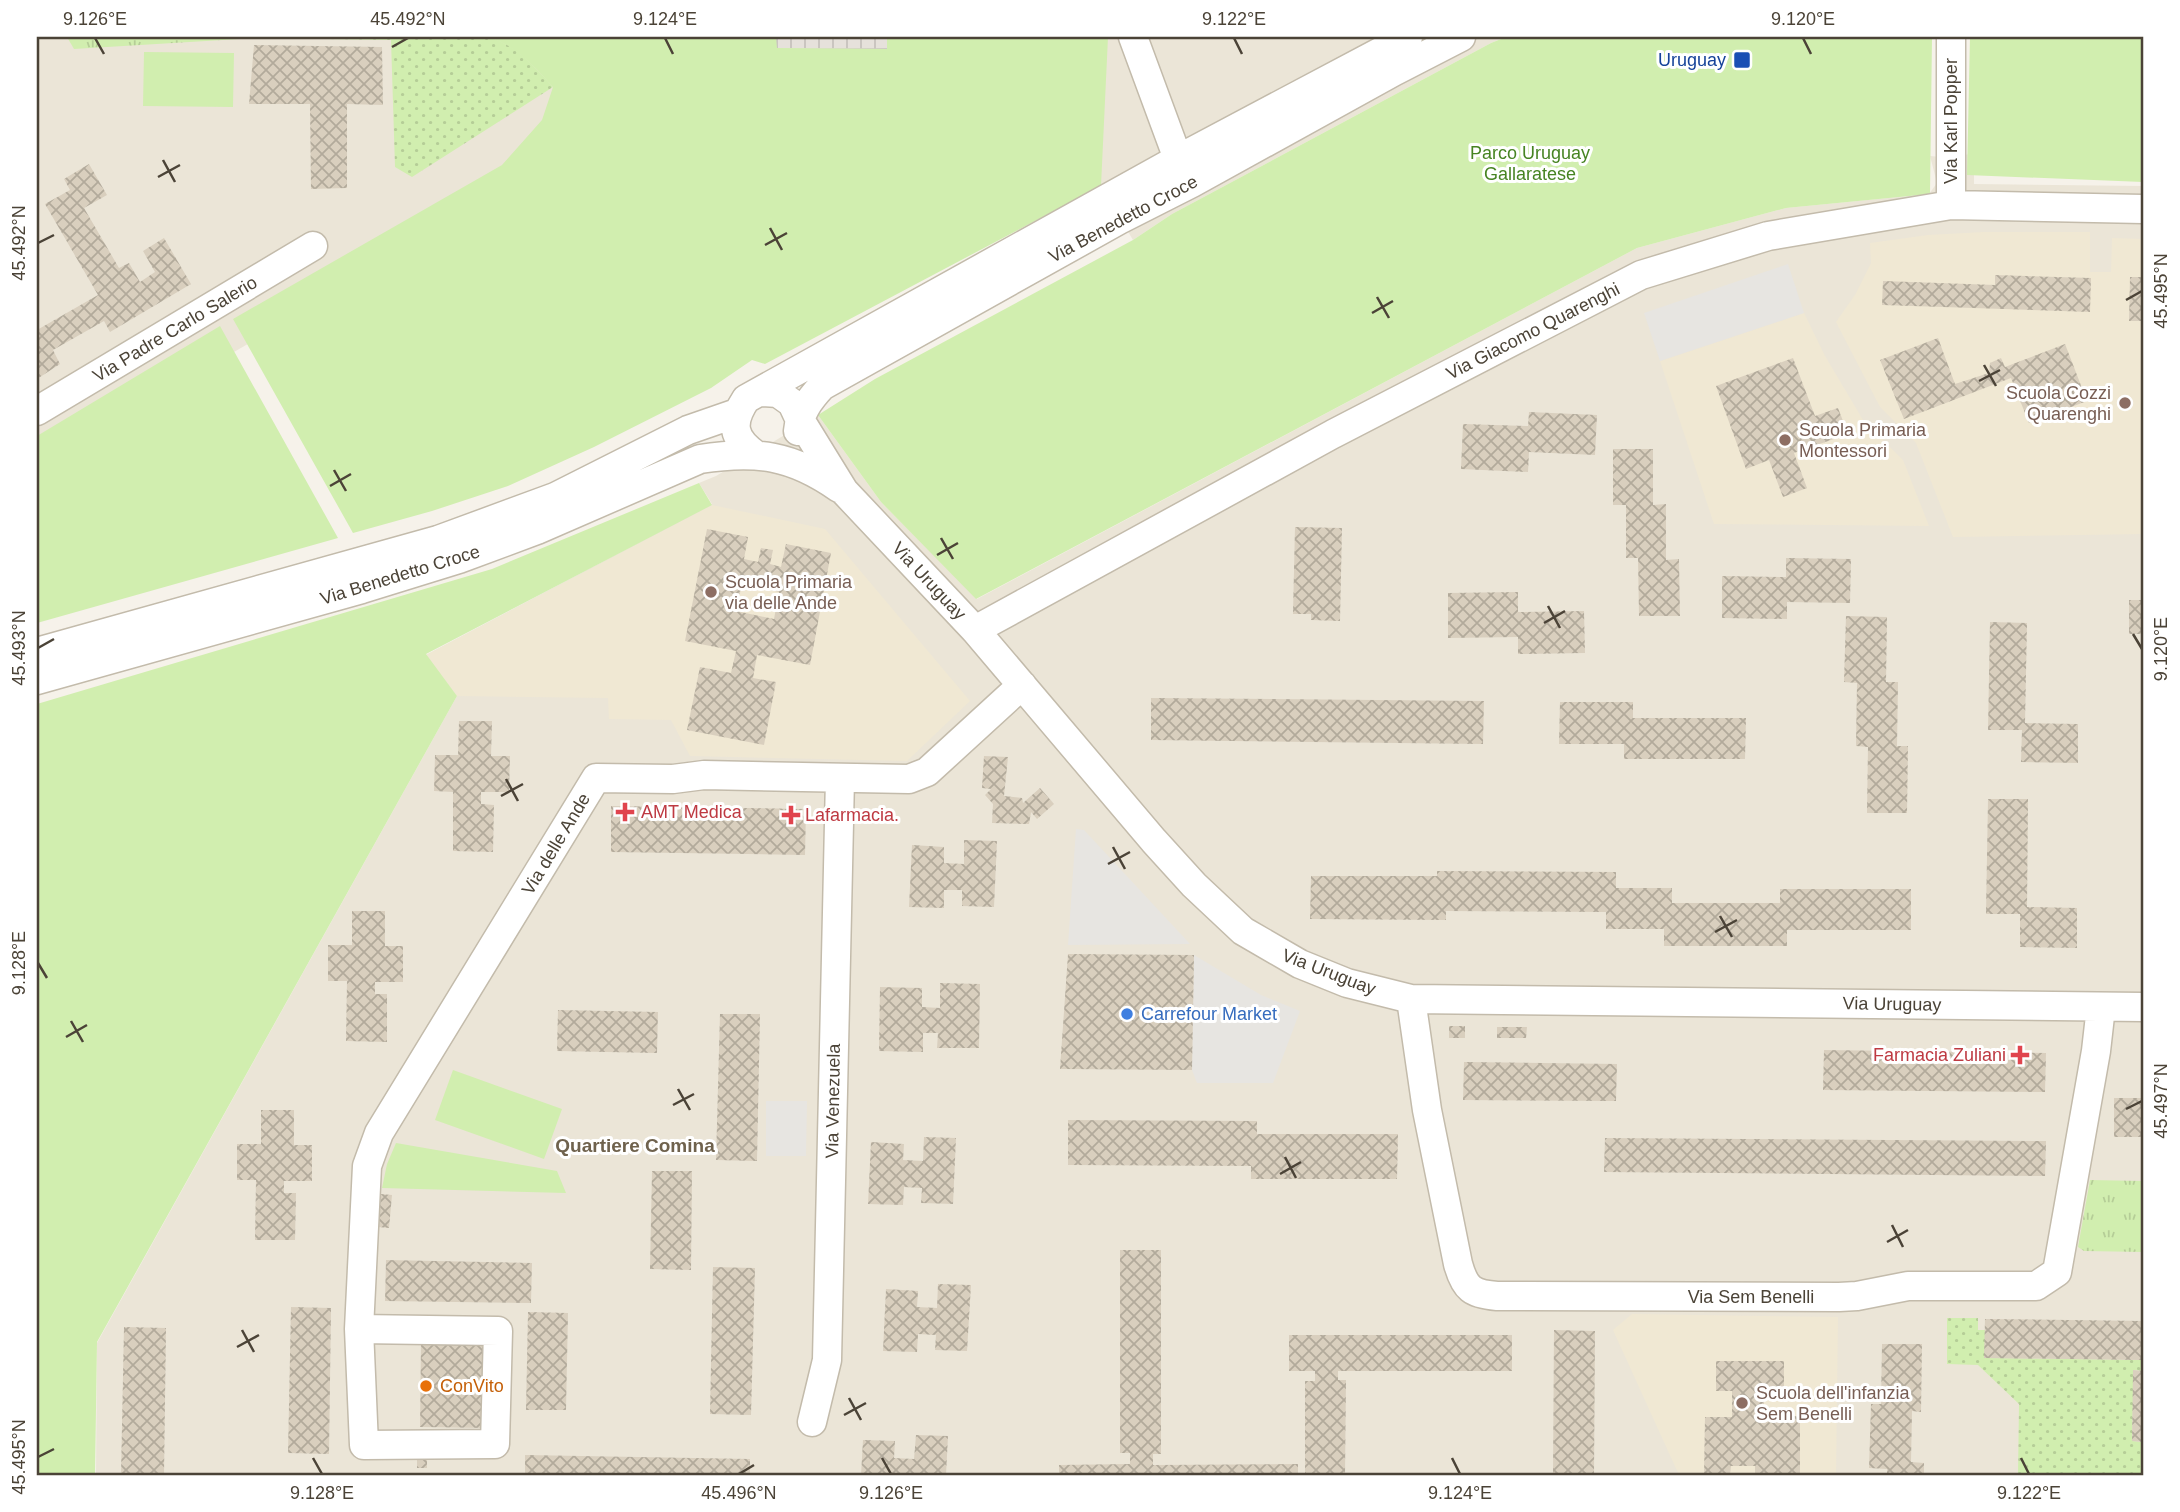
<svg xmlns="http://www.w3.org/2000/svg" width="2180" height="1512" font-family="Helvetica,sans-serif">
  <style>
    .residential { fill: #ebe5d7 }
    .industrial { fill: url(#industrial-grid) }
    .education { fill: #f0e8d3 }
    .grass { fill: url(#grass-tufts) }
    .park { fill: #d1eeaf }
    .garden { fill: url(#garden-dots) }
    .parking { fill: #e7e5e1 }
    .building { fill: url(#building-cross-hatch); fill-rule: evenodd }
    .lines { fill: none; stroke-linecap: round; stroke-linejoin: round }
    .minor-casing { stroke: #c3bbab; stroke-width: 31 }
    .minor { stroke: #fff; stroke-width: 28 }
    .ticks { fill: none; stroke: #4b4337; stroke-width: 2.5 }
    .transit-dot { fill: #1a4fb4; stroke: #fff; stroke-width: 2.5 }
    .education-dot { fill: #8d6e63; stroke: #fff; stroke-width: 2.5 }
    .health-dot { fill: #e0444e; stroke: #fff; stroke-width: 2.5 }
    .shop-dot { fill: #3f7fe0; stroke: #fff; stroke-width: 2.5 }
    .food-dot { fill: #e8710a; stroke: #fff; stroke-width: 2.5 }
    .labels { text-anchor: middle; stroke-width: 6; stroke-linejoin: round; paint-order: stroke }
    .transit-label { font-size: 18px; fill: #164399; stroke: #fff; text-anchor: end }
    .street-label { font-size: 18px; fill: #4b4337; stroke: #fff }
    .park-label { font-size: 18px; fill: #478423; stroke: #fff }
    .education-label { font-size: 18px; fill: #785e54; stroke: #fff; text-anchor: start }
    .health-label { font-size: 18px; fill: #be3a42; stroke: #fff; text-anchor: start }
    .shop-label { font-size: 18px; fill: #366cbe; stroke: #fff; text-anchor: start }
    .food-label { font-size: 18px; fill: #c56008; stroke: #fff; text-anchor: start }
    .neighbourhood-label { font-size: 19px; font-weight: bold; fill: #6f624d; stroke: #fff }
    .neatline { fill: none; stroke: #4b4337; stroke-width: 2.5 }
    .ticks-label { font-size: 18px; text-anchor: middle; fill: #4b4337 }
  </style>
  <defs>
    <pattern id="industrial-grid" width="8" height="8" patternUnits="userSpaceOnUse" patternTransform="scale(1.75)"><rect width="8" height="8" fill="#e6e1db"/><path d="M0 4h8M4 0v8" fill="none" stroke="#c7c2bd"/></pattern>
    <pattern id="grass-tufts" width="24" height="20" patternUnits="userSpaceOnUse" patternTransform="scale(1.75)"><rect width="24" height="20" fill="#d1eeaf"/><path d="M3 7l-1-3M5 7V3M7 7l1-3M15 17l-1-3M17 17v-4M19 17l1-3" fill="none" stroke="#b5cd97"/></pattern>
    <pattern id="garden-dots" width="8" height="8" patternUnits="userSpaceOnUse" patternTransform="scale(1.75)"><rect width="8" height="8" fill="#d1eeaf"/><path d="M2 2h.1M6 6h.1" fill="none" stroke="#b5cd97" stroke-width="1.8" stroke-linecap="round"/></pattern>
    <pattern id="building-cross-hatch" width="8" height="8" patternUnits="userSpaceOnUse" patternTransform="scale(1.75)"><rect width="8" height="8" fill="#d9cfbe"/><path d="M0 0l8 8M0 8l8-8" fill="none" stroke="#b2aa9b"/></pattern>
  </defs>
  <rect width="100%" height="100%" fill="#f6f2ea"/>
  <path class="residential" d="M 37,37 L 1506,37 L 1491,43 L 1172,214 L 1133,240 L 1101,186 L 670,100 L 37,466 Z
    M 1974,153 L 1974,184 L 2143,186 L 2143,1475 L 96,1475 L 97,1343 L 457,696 L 426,655 L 712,504 L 699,483 L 716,476 L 818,415 L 881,502 L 977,599 L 1637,248 L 1786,208 L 1929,194 L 1937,183 L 1930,156 L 1951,158 Z"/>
  <path class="industrial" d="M 776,37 L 887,37 L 887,49 L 776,48 Z"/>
  <path class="education" d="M 1984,232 L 2090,232 L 2090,272 L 2111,272 L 2112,238 L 2143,239 L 2143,534 L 1953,537 L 1916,443 L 1880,407 L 1836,322 L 1855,295 L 1871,263 L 1870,243 L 1928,235 Z
    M 1804,313 L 1825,356 L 1863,420 L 1903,460 L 1929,526 L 1714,524 L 1660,361 Z
    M 712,505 L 825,529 L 970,701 L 907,761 L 690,756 L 671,720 L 609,719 L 608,698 L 457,696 L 426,655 Z
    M 1632,1314 L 1838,1317 L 1836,1475 L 1679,1475 L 1613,1330 Z"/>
  <path class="grass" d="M 67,37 L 256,37 L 256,38 L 74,49 Z
    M 2090,1180 L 2143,1181 L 2143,1252 L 2084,1251 L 2078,1247 Z"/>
  <path class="park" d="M 489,37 L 776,37 L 777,48 L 887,49 L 887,37 L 1108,37 L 1101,186 L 765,364 L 752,360 L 711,388 L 594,447 L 508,486 L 432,511 L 353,533 L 233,319 L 502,165 L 542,120 L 553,87 C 534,66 517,47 489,37 Z
    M 1506,37 L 1932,37 L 1930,194 L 1786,208 L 1637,248 L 976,599 L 881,502 L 818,415 L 875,379 L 1133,240 L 1172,214 L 1491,43 Z
    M 1970,37 L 2143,37 L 2143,182 L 1967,175 Z
    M 144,52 L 234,53 L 233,107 L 143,106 Z
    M 220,326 L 338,538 L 37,623 L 37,436 Z
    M 699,483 L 712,505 L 426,654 L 457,696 L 97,1342 L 95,1475 L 37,1475 L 37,704 L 492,569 Z
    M 453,1070 L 562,1109 L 544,1159 L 435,1120 Z
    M 396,1143 L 557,1171 L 566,1193 L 382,1188 L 387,1164 Z"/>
  <path class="garden" d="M 256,37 L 489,37 C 517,46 534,66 553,87 L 412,177 L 395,167 L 391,40 L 256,38 Z
    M 1947,1318 L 1978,1318 L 1978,1330 L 1985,1330 L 1985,1358 L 2143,1360 L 2143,1371 L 2134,1370 L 2132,1441 L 2143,1442 L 2143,1475 L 2018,1475 L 2019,1404 L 1978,1365 L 1947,1364 Z"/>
  <path class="parking" d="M 1788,264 L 1804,313 L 1660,361 L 1644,313 Z
    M 1076,829 L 1084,830 L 1190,944 L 1068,945 Z
    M 1194,955 L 1261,995 L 1300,1011 L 1273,1083 L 1197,1083 L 1192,1070 Z
    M 766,1101 L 807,1101 L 806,1156 L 766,1156 Z"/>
  <path class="building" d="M 254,45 L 382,47 L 383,105 L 347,104 L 347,188 L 311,189 L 310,104 L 249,104 Z
    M 89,164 L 107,195 L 84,208 L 119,268 L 129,263 L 140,282 L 155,272 L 143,251 L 164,238 L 191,284 L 110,332 L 104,321 L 53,350 L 60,364 L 37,379 L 37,330 L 98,295 L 45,204 L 70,190 L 64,179 Z
    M 1995,275 L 2091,278 L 2090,312 L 1882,305 L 1883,281 L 1995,285 Z
    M 2130,277 L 2143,277 L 2143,321 L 2129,321 Z
    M 1938,338 L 1955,384 L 1989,373 L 1990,363 L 2001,358 L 2005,367 L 2065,344 L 2087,401 L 2029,423 L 2011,378 L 1904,419 L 1880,360 Z
    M 1793,358 L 1815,416 L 1838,408 L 1848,434 L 1794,453 L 1807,488 L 1783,497 L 1769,460 L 1746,469 L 1716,386 Z
    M 1529,412 L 1597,415 L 1595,455 L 1529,452 L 1528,472 L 1461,469 L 1463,424 L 1528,426 Z
    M 1613,449 L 1653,449 L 1653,505 L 1666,504 L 1666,560 L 1679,559 L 1680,616 L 1639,616 L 1638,558 L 1626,558 L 1626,505 L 1613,505 Z
    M 1295,527 L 1342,528 L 1340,621 L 1311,620 L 1311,614 L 1293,614 Z
    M 707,529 L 748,537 L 744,559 L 758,562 L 761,548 L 773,550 L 770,564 L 781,567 L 786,544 L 831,553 L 810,665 L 757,655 L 753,678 L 776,682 L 764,745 L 687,730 L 700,667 L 731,673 L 736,651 L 685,641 ZM 742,584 L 779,592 L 774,619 L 736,611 Z
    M 1786,558 L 1851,559 L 1850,603 L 1787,602 L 1787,619 L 1722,618 L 1722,576 L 1786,577 Z
    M 1518,592 L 1518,612 L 1584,611 L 1585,653 L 1518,654 L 1518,637 L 1448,638 L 1448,593 Z
    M 2129,600 L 2143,600 L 2143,634 L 2129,634 Z
    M 1846,616 L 1887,617 L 1886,682 L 1898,682 L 1897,746 L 1908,746 L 1907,813 L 1867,813 L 1868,747 L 1856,746 L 1857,683 L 1844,682 Z
    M 1990,622 L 2027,623 L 2025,723 L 2078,724 L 2078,763 L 2021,762 L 2022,730 L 1988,730 Z
    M 1151,698 L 1484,701 L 1483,744 L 1151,740 Z
    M 1560,702 L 1633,702 L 1633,718 L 1746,718 L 1745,759 L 1624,759 L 1624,744 L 1559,744 Z
    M 459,721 L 492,721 L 491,756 L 510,756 L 509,792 L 481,792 L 481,804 L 494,805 L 493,852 L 453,851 L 453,792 L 434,791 L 435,755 L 458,755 Z
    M 984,756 L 1008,757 L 1004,796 L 1022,798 L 1023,803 L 1040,788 L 1054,804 L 1037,819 L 1031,812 L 1029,824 L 992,823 L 993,804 L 985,795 L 991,789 L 982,788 Z
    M 1988,799 L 2028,799 L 2027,907 L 2077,908 L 2077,948 L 2020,947 L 2020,914 L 1986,914 Z
    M 611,806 L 806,809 L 805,855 L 611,852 Z
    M 964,840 L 997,841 L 994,907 L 962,906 L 962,890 L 944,890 L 944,908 L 909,907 L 912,845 L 944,847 L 944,863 L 964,864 Z
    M 1437,871 L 1616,872 L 1616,888 L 1672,888 L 1672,903 L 1780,903 L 1780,889 L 1911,889 L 1911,930 L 1787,930 L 1787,946 L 1664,946 L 1664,929 L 1606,929 L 1606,912 L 1446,911 L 1446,920 L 1310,919 L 1311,876 L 1437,876 Z
    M 352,911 L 385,911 L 385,946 L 403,946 L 403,982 L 375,982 L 375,994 L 387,994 L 387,1042 L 346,1041 L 347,981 L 328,981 L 328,945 L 352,945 Z
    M 1068,954 L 1194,955 L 1192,1070 L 1060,1069 Z
    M 940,983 L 980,984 L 979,1048 L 937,1048 L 938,1033 L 923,1033 L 923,1052 L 879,1051 L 880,987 L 922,988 L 922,1007 L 940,1008 Z
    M 558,1010 L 658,1012 L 657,1053 L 557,1051 Z
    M 720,1014 L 760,1014 L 757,1161 L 716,1160 Z
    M 1449,1026 L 1465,1026 L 1465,1038 L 1449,1038 Z
    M 1497,1027 L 1527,1027 L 1526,1038 L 1497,1038 Z
    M 1824,1050 L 2046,1053 L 2045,1092 L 1823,1090 Z
    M 1464,1062 L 1617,1064 L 1616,1101 L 1463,1100 Z
    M 2114,1098 L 2143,1098 L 2143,1137 L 2114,1137 Z
    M 261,1110 L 294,1110 L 294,1145 L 312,1145 L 312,1181 L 284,1181 L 284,1193 L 296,1193 L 295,1240 L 255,1240 L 256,1180 L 237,1180 L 237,1144 L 261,1144 Z
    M 1068,1120 L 1257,1121 L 1257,1134 L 1398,1134 L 1397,1179 L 1251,1179 L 1251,1166 L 1068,1165 Z
    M 924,1137 L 956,1138 L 953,1204 L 921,1203 L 922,1188 L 904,1187 L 903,1205 L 868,1204 L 871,1142 L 904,1144 L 903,1160 L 923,1161 Z
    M 1605,1138 L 2046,1141 L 2045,1176 L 1604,1172 Z
    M 652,1171 L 692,1171 L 691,1270 L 650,1269 Z
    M 381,1194 L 392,1195 L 389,1228 L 378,1227 Z
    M 1120,1250 L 1161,1250 L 1161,1454 L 1153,1454 L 1153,1465 L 1298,1464 L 1298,1473 L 1305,1473 L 1305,1381 L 1315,1381 L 1315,1371 L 1289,1371 L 1289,1335 L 1512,1335 L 1512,1371 L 1338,1371 L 1338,1380 L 1346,1380 L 1345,1475 L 1059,1475 L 1059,1465 L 1130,1464 L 1130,1453 L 1120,1453 Z
    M 386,1260 L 532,1263 L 531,1303 L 385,1301 Z
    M 713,1267 L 755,1268 L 751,1415 L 710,1414 Z
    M 938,1284 L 971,1285 L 967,1351 L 935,1350 L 936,1335 L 918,1334 L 917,1352 L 883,1351 L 886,1289 L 918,1291 L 917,1307 L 937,1308 Z
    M 291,1307 L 331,1308 L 329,1454 L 288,1453 Z
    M 528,1312 L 568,1313 L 566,1410 L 526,1410 Z
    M 1985,1319 L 2143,1321 L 2143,1360 L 1984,1358 Z
    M 124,1327 L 166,1328 L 164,1475 L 121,1475 Z
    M 1554,1330 L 1595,1331 L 1594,1475 L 1553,1475 Z
    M 421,1340 L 486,1340 L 485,1428 L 420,1427 Z
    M 1882,1344 L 1922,1344 L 1921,1412 L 1912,1411 L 1911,1462 L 1924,1463 L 1924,1475 L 1887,1475 L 1887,1469 L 1869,1468 L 1871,1404 L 1881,1404 Z
    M 1716,1361 L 1784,1361 L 1784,1394 L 1764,1393 L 1764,1416 L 1800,1416 L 1800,1475 L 1755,1475 L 1755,1466 L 1731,1466 L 1730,1475 L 1704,1475 L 1705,1417 L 1732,1417 L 1732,1391 L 1716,1391 Z
    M 2133,1370 L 2143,1371 L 2143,1442 L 2132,1441 Z
    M 916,1435 L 948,1436 L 946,1475 L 861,1475 L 863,1440 L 895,1441 L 894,1458 L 914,1459 Z
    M 525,1455 L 750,1459 L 750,1475 L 525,1475 Z
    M 417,1459 L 427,1459 L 427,1468 L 417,1468 Z"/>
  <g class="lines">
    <g class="minor-casing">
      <path id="minor" d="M 1133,37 L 1178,159 L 1187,175
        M 1951,37 L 1951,205
        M 762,392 L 778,393 L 792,403 L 799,418 L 844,491 L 975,630 L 1154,841 L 1194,885 L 1243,931 L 1300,964 L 1347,983 L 1411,999 L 2143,1007
        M 37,411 L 313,246
        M 798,431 C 800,412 809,400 822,386 L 1119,220 L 1192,183 L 1395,71 L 1461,37
        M 756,455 C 732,438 730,423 746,399 L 1178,159 L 1408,37
        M 975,630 L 1333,434 L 1641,275 L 1768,236 L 1951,205 L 2143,209
        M 37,652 L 438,540 L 555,497 L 688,430 L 737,413
        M 37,680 L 362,589 L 459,559 L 537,530 L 700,459 C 756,450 792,455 839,488
        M 1411,999 L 1427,1110 L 1458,1264 C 1465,1289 1472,1294 1497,1296 L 1839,1297 L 1857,1296 L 1908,1286 L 2036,1286 L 2057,1272 L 2096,1051 L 2101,1007
        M 359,1329 L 498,1331 L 495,1444 L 364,1445 L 359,1329 L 367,1166 L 379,1133 L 596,778 L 673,779 L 704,775 L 909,779 L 927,772 L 1022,685
        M 812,1422 L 827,1360 L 840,778"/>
    </g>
    <use href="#minor" class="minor"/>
  </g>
  <path class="ticks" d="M 95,38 L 104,54M 665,38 L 673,54M 1234,38 L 1242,54M 1803,38 L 1811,54M 392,47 L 408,38M 163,160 L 175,182M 158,177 L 180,165M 770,228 L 782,250M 38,243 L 54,235M 765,245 L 787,233M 1377,297 L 1389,318M 2126,300 L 2142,291M 1372,313 L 1393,301M 1984,365 L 1996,386M 1979,381 L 2000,370M 334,470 L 346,491M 330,486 L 351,474M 941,538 L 953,559M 937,555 L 958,543M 1548,606 L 1560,628M 1544,623 L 1565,611M 2133,634 L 2142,649M 38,648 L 54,639M 506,779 L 518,801M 501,796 L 523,784M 1113,847 L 1125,869M 1108,864 L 1130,852M 1720,916 L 1732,937M 1715,932 L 1737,920M 38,963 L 47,978M 71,1021 L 83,1042M 66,1037 L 87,1025M 678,1089 L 690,1110M 673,1105 L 694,1094M 2126,1109 L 2142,1101M 1285,1157 L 1296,1178M 1280,1174 L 1301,1162M 1892,1225 L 1903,1247M 1887,1242 L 1908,1230M 242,1330 L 254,1352M 237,1347 L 259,1335M 849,1398 L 861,1420M 844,1415 L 866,1403M 38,1457 L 54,1449M 313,1458 L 322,1474M 882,1458 L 891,1474M 1452,1458 L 1460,1474M 2021,1458 L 2029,1474M 739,1474 L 754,1465"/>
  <rect class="transit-dot" x="1733" y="51" width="18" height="18" rx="3.5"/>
  <g class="education-dot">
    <circle cx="2125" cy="403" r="7"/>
    <circle cx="1785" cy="440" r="7"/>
    <circle cx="711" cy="592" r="7"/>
    <circle cx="1742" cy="1403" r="7"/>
  </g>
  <g class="health-dot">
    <path d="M621.5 801.5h7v7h7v7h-7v7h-7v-7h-7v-7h7z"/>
    <path d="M787.5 804.5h7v7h7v7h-7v7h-7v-7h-7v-7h7z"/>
    <path d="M2016.5 1044.5h7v7h7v7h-7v7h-7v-7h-7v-7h7z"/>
  </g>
  <circle class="shop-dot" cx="1127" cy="1014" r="7"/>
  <circle class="food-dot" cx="426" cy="1386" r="7"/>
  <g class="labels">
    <g class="transit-label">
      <text x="1726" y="66">Uruguay</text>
    </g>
    <g class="street-label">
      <text transform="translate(1951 121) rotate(-90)" y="6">Via Karl Popper</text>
      <text transform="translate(1123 219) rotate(-28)" y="6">Via Benedetto Croce</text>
      <text transform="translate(175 329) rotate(-31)" y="6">Via Padre Carlo Salerio</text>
      <text transform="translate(1533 331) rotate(-27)" y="6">Via Giacomo Quarenghi</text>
      <text transform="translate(400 575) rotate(-17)" y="6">Via Benedetto Croce</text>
      <text transform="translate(929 581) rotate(47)" y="6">Via Uruguay</text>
      <text transform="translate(556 844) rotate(-59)" y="6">Via delle Ande</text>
      <text transform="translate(1329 972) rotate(21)" y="6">Via Uruguay</text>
      <text transform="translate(1892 1004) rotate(1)" y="6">Via Uruguay</text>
      <text transform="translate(833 1101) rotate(-89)" y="6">Via Venezuela</text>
      <text x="1751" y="1303">Via Sem Benelli</text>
    </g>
    <g class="park-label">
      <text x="1530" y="159">Parco Uruguay<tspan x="1530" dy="21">Gallaratese</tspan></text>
    </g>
    <g class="education-label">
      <text x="2111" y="399" text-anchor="end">Scuola Cozzi<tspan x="2111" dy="21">Quarenghi</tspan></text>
      <text x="1799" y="436">Scuola Primaria<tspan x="1799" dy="21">Montessori</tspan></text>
      <text x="725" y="588">Scuola Primaria<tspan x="725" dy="21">via delle Ande</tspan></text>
      <text x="1756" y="1399">Scuola dell'infanzia<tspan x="1756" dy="21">Sem Benelli</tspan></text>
    </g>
    <g class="health-label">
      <text x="641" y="818">AMT Medica</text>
      <text x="805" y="821">Lafarmacia.</text>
      <text x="2006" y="1061" text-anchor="end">Farmacia Zuliani</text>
    </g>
    <g class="shop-label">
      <text x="1141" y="1020">Carrefour Market</text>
    </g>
    <g class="food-label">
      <text x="440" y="1392">ConVito</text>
    </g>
    <g class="neighbourhood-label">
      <text x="635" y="1152">Quartiere Comina</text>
    </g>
  </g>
  <rect width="2180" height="1512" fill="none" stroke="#ffffff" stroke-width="77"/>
  <rect x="38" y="38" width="2104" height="1436" class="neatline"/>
  <g class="ticks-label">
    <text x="95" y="25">9.126°E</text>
    <text x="408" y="25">45.492°N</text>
    <text x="665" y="25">9.124°E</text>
    <text x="1234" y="25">9.122°E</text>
    <text x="1803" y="25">9.120°E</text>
    <text transform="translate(19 243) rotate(-90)" y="6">45.492°N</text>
    <text transform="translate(2161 291) rotate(-90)" y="6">45.495°N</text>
    <text transform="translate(19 648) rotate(-90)" y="6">45.493°N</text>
    <text transform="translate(2161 649) rotate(-90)" y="6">9.120°E</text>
    <text transform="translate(19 963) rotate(-90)" y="6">9.128°E</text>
    <text transform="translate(2161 1101) rotate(-90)" y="6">45.497°N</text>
    <text transform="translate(19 1457) rotate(-90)" y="6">45.495°N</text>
    <text x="322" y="1499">9.128°E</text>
    <text x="739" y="1499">45.496°N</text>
    <text x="891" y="1499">9.126°E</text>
    <text x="1460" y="1499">9.124°E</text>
    <text x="2029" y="1499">9.122°E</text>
  </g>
</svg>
